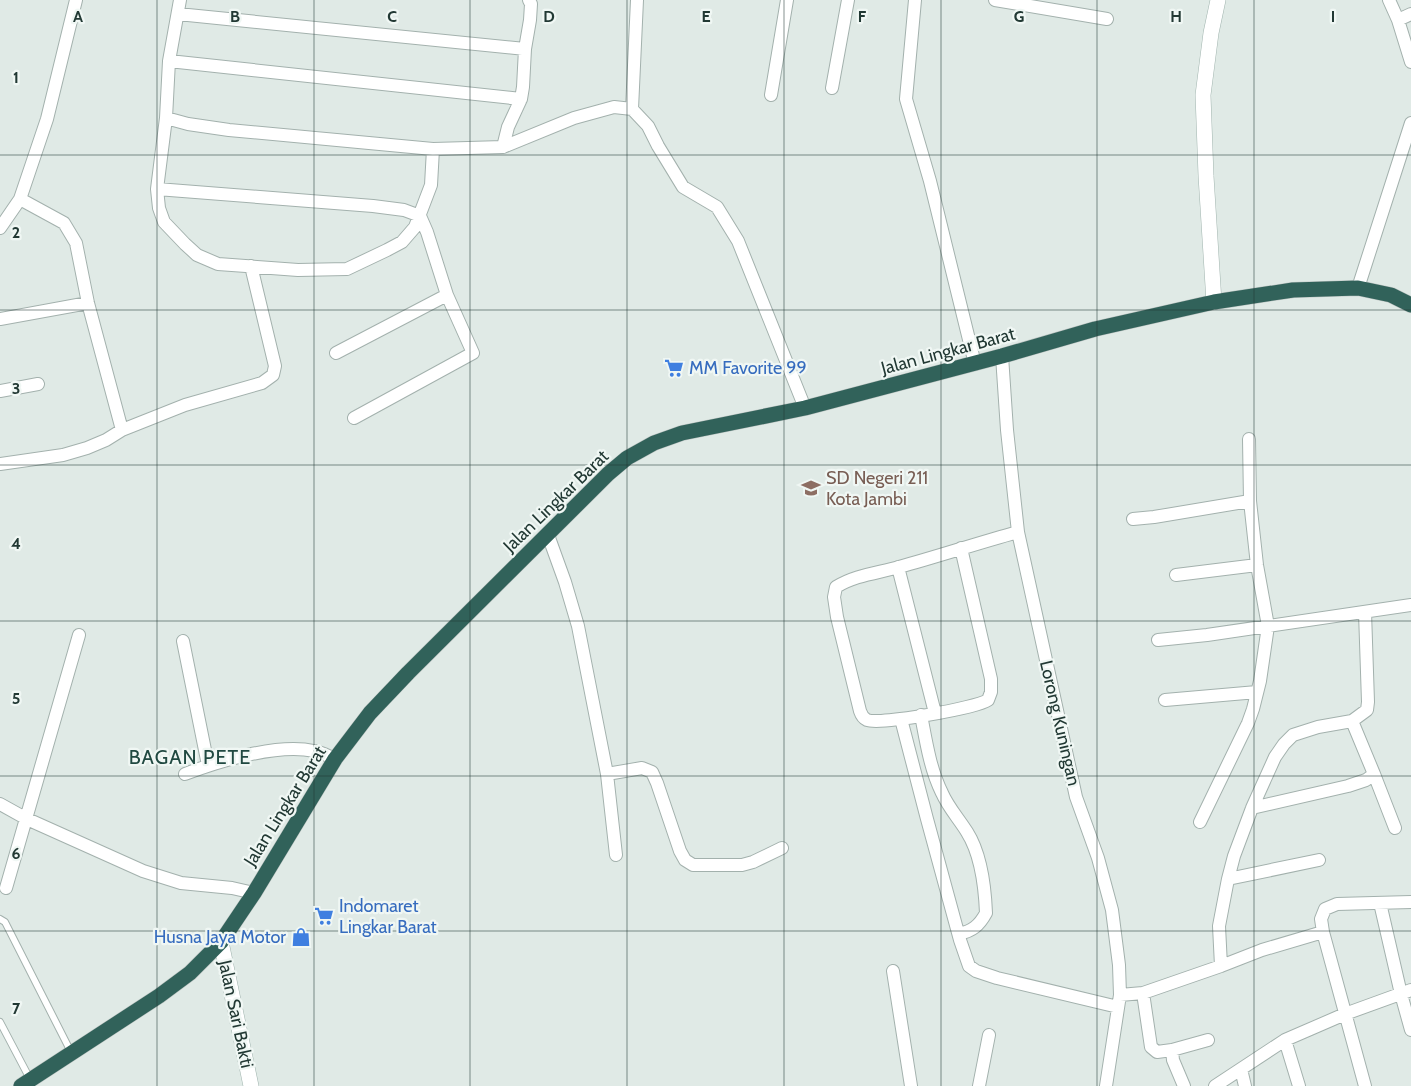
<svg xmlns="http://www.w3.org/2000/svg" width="1411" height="1086" font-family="Cabin,sans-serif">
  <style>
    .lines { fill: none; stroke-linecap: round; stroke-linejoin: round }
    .lane-casing { stroke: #a3b1ad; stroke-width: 8 }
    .street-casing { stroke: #a3b1ad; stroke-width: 14 }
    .secondary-casing { stroke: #a0b4ae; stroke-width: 16 }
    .highway-casing { stroke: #bdc4c2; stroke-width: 16 }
    .lane { stroke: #fff; stroke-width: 6 }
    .street { stroke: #fff; stroke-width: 12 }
    .secondary { stroke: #fff; stroke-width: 15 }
    .highway { stroke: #31625a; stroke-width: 15 }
    .grid { fill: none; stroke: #223934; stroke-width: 1; stroke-opacity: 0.55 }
    .labels { text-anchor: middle; stroke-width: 4.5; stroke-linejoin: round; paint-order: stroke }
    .street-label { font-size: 18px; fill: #223934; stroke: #f0f7f4 }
    .shop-label { font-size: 18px; fill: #366cbe; stroke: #f0f7f4; text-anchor: start }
    .education-label { font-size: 18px; fill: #785e54; stroke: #f0f7f4; text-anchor: start }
    .quarter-label { font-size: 20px; letter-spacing: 1px; fill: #204941; stroke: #f0f7f4 }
    .grid-label { font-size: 16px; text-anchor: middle; font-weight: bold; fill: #223934; stroke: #f0f7f4; stroke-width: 4.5; stroke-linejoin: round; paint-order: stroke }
  </style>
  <rect width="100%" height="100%" fill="#e0eae6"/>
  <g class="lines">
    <g class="lane-casing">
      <path id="lane" d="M 0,919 L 5,922 L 71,1052
        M 0,1022 L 30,1079"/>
    </g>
    <g class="street-casing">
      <path id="street" d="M 180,0 L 169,61 L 166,118 L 188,124 L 229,130 L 433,149 L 503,147 L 574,118 L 614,107 L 632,109 L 648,126 L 658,146 L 683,187 L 717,207 L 738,241 L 805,408
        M 915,0 L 906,99 L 930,181 L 975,364
        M 995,0 L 1107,19
        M 1389,0 L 1398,20 L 1411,62
        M 178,14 L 525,49
        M 1398,20 L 1411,14
        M 169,61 L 521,99
        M 832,88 L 848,0
        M 771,95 L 787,0
        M 632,109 L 637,0
        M 166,118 L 157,189 L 159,208 L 164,222 L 185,244 L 197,255 L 218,264 L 298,270 L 347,269 L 387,250 L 402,242 L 415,227 L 431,185 L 433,149
        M 503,147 L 508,127 L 521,99 L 523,87 L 525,49 L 530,20 L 531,4 L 529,0
        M 157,189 L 373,206 L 404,210 L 420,216 L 427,232 L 447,295 L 473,353 L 354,418
        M 20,199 L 64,223 L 76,243 L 88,303 L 122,430
        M 0,228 L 20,199 L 47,119 L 76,0
        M 1358,288 L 1411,123
        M 0,319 L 88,303
        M 336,353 L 447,295
        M 1002,356 L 1007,430 L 1018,532 L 1076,797 L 1098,858 L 1112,910 L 1119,965 L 1120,995 L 1106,1086
        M 0,391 L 38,384
        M 0,464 L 63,455 L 87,448 L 106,440 L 122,430 L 185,405 L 262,383 L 273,375 L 275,366 L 251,266
        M 1133,519 L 1154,517 L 1250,501
        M 548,535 L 565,582 L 578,626 L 607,774 L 616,855
        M 961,548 L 991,679 L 991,692 L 988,700 C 976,708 880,725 867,720 C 863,718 861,714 860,711 L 837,617 L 834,597 L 836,587 C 855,575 878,573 899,567 C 939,556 978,543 1018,532
        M 898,567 L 935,713
        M 1176,575 L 1257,565
        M 1158,640 L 1207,635 L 1411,605
        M 183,641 L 208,765
        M 1165,700 L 1257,692
        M 921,715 C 926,741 930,769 942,793 C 948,807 959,819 967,832 C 981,854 985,888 986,913 C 979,926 972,931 959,934
        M 901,719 L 927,819 L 960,940 L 969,966 L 976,971 L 997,978 L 1118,1007
        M 185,774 C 219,761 278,743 314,751 C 321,752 328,756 335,759
        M 607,774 L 642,768 L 652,772 L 657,783 L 680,851 L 685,860 L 693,865 L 742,865 L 753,862 L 782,848
        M 1374,774 L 1395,828
        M 0,804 L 27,819 L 143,871 L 181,883 L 232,888 L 254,893
        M 1252,808 L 1348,786 L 1366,780 L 1374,774 L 1352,721
        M 1200,822 L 1248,723 L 1253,709 L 1260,681 L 1268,626 L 1257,565 L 1250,501 L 1249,439
        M 1228,879 L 1319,860
        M 6,888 L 79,635
        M 1380,903 L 1401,994 L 1411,1030
        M 1323,932 L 1365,1086
        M 1221,966 L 1219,926 L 1228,879 L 1234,856 L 1252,808 L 1275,757 L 1284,744 L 1293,735 L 1318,727 L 1352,721 L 1367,710 L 1368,702 L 1365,612
        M 893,971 L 911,1086
        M 1143,993 L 1151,1047 L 1157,1052 L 1172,1050 L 1208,1040
        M 1120,995 L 1143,993 L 1221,966 L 1262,950 L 1323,932 L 1321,919 L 1325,909 L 1337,904 L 1411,902
        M 1285,1040 L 1299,1086
        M 1172,1050 L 1173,1060 L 1184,1086
        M 1241,1069 L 1245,1086
        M 979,1086 L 989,1035
        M 1215,1086 L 1285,1040 L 1345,1014 L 1411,990"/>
    </g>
    <g class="secondary-casing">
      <path id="secondary" d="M 1214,302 L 1206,176 L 1203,95 L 1211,33 L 1218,0
        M 221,942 L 251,1086"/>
    </g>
    <g class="highway-casing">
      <path id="highway" d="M 21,1086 L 159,996 L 190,973 L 221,942 L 254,893 L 335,759 L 370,713 L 408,673 L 608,474 L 627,458 L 654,443 L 682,433 L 805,408 L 1002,356 L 1095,329 L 1214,302 L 1293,290 L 1358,288 L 1391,295 L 1411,305"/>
    </g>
    <use href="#lane" class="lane"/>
    <use href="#street" class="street"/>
    <use href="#secondary" class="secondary"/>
    <use href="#highway" class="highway"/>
  </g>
  <path class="grid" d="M 157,0 L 157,1086M 314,0 L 314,1086M 470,0 L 470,1086M 627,0 L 627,1086M 784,0 L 784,1086M 941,0 L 941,1086M 1097,0 L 1097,1086M 1254,0 L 1254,1086M 0,155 L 1411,155M 0,310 L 1411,310M 0,465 L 1411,465M 0,621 L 1411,621M 0,776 L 1411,776M 0,931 L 1411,931"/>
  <defs>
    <g id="supermarket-bare" transform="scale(1.5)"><path d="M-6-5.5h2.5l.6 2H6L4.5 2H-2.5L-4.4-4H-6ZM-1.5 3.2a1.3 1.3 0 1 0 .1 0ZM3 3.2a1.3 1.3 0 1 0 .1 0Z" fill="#3f7fe0" stroke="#f0f7f4" stroke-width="2.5" paint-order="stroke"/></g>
    <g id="school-bare" transform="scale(1.5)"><path d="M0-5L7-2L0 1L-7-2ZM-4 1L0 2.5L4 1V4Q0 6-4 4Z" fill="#8d6e63" stroke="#f0f7f4" stroke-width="2.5" paint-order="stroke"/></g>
    <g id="shop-bare" transform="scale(1.5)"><path d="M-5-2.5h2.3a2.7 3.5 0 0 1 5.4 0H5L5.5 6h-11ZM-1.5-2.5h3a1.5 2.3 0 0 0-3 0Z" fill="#3f7fe0" stroke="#f0f7f4" stroke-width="2.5" paint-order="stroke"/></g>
  </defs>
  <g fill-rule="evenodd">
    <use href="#supermarket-bare" x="674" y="368"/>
    <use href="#school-bare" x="811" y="488"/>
    <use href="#supermarket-bare" x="324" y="916"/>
    <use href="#shop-bare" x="301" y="937"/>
  </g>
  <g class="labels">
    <g class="street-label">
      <text transform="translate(948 351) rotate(-15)" y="6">Jalan Lingkar Barat</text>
      <text transform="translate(556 501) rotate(-44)" y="6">Jalan Lingkar Barat</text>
      <text transform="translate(1060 723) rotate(77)" y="6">Lorong Kuningan</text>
      <text transform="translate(285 806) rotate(-58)" y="6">Jalan Lingkar Barat</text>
      <text transform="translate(236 1014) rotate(78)" y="6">Jalan Sari Bakti</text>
    </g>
    <g class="shop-label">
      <text x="689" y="374">MM Favorite 99</text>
      <text x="339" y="912">Indomaret<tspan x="339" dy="21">Lingkar Barat</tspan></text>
      <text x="286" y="943" text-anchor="end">Husna Jaya Motor</text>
    </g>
    <g class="education-label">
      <text x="826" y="484">SD Negeri 211<tspan x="826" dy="21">Kota Jambi</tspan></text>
    </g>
    <g class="quarter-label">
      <text x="190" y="764">BAGAN PETE</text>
    </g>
  </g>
  <g class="grid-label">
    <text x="78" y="22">A</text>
    <text x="235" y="22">B</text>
    <text x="392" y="22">C</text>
    <text x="549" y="22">D</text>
    <text x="706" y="22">E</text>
    <text x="862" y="22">F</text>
    <text x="1019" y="22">G</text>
    <text x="1176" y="22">H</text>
    <text x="1333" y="22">I</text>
    <text x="16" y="83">1</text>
    <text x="16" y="238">2</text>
    <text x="16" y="394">3</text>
    <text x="16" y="549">4</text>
    <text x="16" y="704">5</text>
    <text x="16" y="859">6</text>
    <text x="16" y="1014">7</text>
  </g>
</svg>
